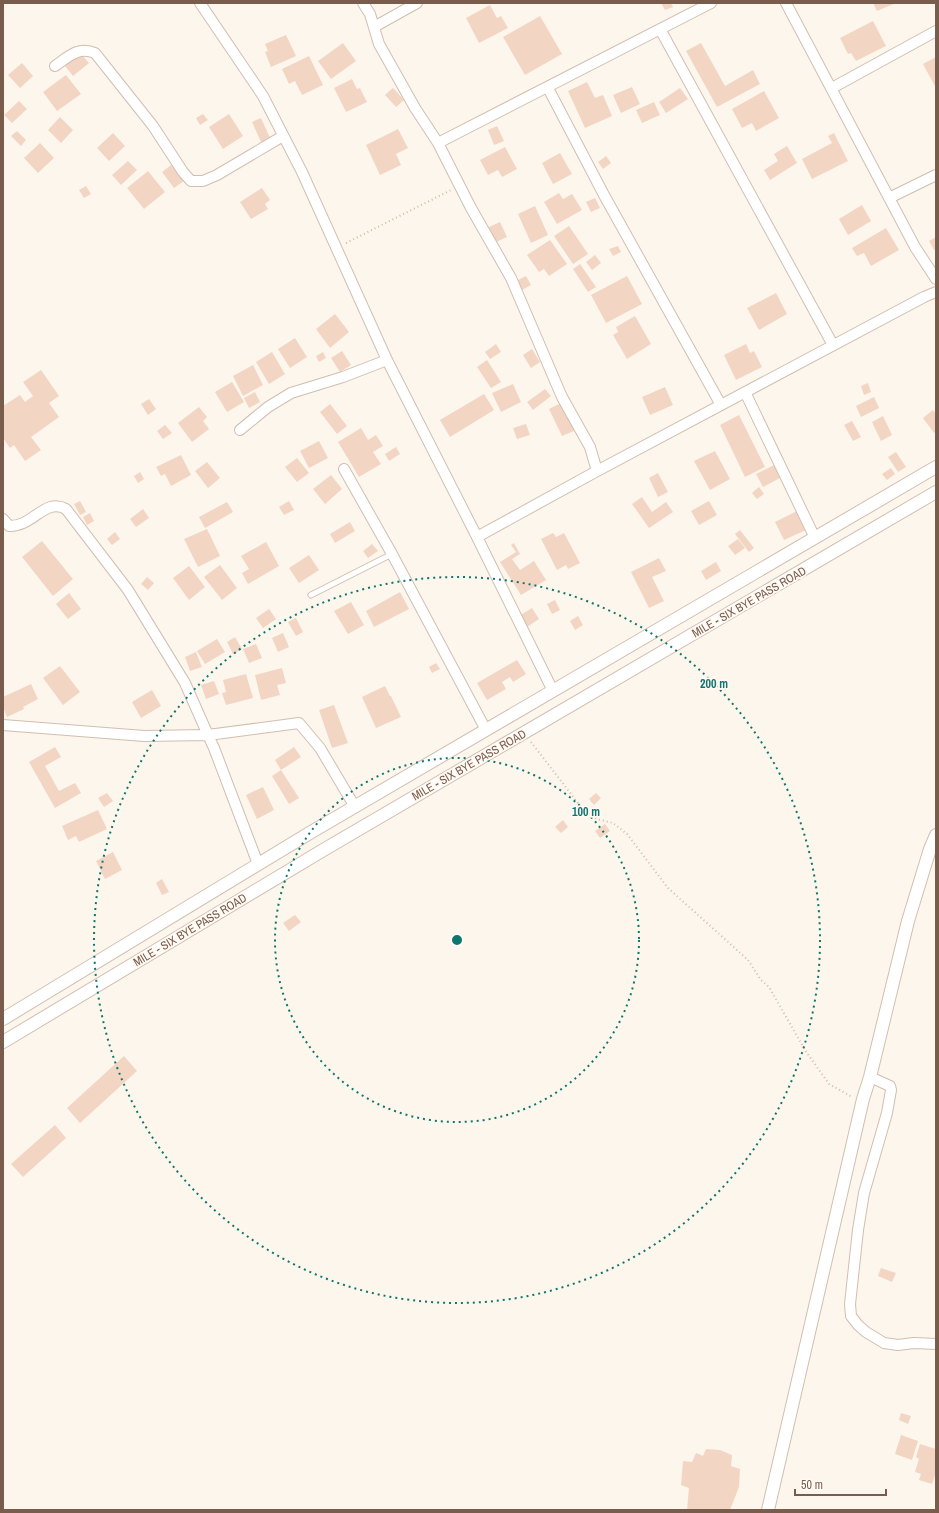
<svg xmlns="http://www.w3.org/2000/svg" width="939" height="1513" font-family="'Archivo Narrow',sans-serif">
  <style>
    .building { fill: #f3d5c3 }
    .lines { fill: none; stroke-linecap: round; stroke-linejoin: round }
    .service-casing { stroke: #d1beb0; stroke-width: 7 }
    .minor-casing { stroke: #d1beb0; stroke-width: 12 }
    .tertiary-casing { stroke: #d1beb0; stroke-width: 14 }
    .path { stroke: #d9b8a5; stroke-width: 2; stroke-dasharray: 1 3; stroke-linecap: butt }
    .service { stroke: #fff; stroke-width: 5 }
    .minor { stroke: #fff; stroke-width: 10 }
    .tertiary { stroke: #fff; stroke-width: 12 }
    .ring { fill: none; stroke: #0f766e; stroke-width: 2; stroke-dasharray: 2 4 }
    .labels { text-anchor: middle; stroke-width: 3.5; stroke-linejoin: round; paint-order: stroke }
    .street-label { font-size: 12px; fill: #7a5c4d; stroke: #fffaf3 }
    .centre { fill: #0f766e; stroke: #fffaf3; stroke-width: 2 }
    .ring-label { font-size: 12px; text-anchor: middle; font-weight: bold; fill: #0f766e; stroke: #fffaf3; stroke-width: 3.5; stroke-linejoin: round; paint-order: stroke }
  </style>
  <rect width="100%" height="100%" fill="#fdf6ec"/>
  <path class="building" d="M 661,3 L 671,3 L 673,7 L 665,10 Z
    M 873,3 L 896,3 L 877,11 Z
    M 490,5 L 497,18 L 501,16 L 508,28 L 479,43 L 466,18 Z
    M 540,16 L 562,54 L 525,75 L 503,37 Z
    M 873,21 L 886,46 L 856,61 L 851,53 L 848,54 L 840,38 Z
    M 286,35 L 296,56 L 271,67 L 265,52 L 268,51 L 265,44 Z
    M 343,43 L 356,61 L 331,79 L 318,61 Z
    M 701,43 L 725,86 L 753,70 L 760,84 L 717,107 L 686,51 Z
    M 80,53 L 89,63 L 73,76 L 65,66 Z
    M 309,56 L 323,85 L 302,95 L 295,81 L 289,84 L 282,69 Z
    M 936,57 L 936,88 L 923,64 Z
    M 22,63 L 33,76 L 20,88 L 8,75 Z
    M 66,75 L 81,94 L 57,111 L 43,92 Z
    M 352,79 L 357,89 L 360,88 L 367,102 L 346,112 L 334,88 Z
    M 587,82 L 595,98 L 603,95 L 612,116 L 585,128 L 568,91 Z
    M 632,87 L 640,104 L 621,113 L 613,95 Z
    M 393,88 L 404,100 L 396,107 L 385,95 Z
    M 680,88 L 688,99 L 666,113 L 659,102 Z
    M 764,91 L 779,118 L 756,131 L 752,123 L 742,128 L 732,109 Z
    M 19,101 L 27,109 L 12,123 L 4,115 Z
    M 654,102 L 660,115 L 642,123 L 636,110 Z
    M 203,114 L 208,120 L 200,125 L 196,118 Z
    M 229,114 L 243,136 L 223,149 L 209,127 Z
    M 60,117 L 73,130 L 61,143 L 48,130 Z
    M 261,118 L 271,140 L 262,144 L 252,122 Z
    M 497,126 L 504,141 L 494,145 L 488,130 Z
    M 398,129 L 408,148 L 396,154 L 401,165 L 380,175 L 366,145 Z
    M 17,131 L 26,140 L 21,146 L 11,136 Z
    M 113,133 L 125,146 L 109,161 L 97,148 Z
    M 834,133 L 848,161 L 812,179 L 802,159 L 832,143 L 828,136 Z
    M 40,143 L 54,158 L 38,173 L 24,158 Z
    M 787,146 L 797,163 L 770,180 L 764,170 L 778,161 L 774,154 Z
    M 505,147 L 517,169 L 502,177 L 498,170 L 488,175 L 480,160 Z
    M 560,153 L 572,174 L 553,184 L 542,163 Z
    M 606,156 L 611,163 L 603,169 L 598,162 Z
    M 128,161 L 137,170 L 121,185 L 112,175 Z
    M 171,165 L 184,181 L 174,188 L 162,172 Z
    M 148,171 L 165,192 L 144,209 L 127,188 Z
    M 86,186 L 91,194 L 84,198 L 79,190 Z
    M 262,188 L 270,200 L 265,204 L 268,209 L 251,219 L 240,202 Z
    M 559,193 L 563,199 L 572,194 L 582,210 L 557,224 L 544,202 Z
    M 595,198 L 600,208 L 591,212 L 586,202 Z
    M 862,205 L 871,221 L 848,235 L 839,219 Z
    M 535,206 L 548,235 L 531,243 L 518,214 Z
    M 500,222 L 507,237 L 496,242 L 489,227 Z
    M 569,226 L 588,254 L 573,264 L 554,236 Z
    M 886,228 L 899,250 L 871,266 L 864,253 L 857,256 L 852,248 Z
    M 936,237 L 936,249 L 934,250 L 929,241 Z
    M 550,240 L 567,264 L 549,276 L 544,269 L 539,272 L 527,255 Z
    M 618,246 L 621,252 L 613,256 L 609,249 Z
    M 595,255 L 601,263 L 592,270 L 586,262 Z
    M 580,264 L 596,287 L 588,292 L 573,269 Z
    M 526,276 L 531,285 L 522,290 L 516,281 Z
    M 627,276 L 642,304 L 606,323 L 591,295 Z
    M 776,293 L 787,314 L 759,330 L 747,308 Z
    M 335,314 L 349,332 L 330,348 L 316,329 Z
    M 635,316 L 651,344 L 627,359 L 613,335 L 618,332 L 616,327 Z
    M 295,338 L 307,357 L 290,368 L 278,349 Z
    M 496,344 L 501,352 L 490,359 L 485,352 Z
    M 746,344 L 750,353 L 754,351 L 762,367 L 736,380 L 724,355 Z
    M 532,349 L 540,362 L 531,368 L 523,355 Z
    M 342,351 L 351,365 L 340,372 L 331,358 Z
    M 272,352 L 285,374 L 269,384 L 256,362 Z
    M 323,352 L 326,358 L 319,362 L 316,356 Z
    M 487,360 L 501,382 L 491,388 L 477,367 Z
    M 253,365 L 263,385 L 243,396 L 233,376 Z
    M 41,370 L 59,396 L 49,403 L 59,417 L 31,437 L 41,450 L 25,461 L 14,445 L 10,448 L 3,438 L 3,406 L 20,395 L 25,402 L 33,396 L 23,382 Z
    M 232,382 L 244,402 L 227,412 L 215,392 Z
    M 868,383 L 871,392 L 864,395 L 861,386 Z
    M 513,384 L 521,402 L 501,412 L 492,393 Z
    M 665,387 L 673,405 L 650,415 L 642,397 Z
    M 545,389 L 551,396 L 533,410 L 527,402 Z
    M 255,392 L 260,402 L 249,408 L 244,398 Z
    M 484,394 L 494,410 L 450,437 L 440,420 Z
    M 874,397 L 879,408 L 861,417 L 856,406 Z
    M 149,399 L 156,409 L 148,415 L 141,404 Z
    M 561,403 L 574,431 L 562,436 L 549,409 Z
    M 330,404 L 347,426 L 337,434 L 320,412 Z
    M 199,407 L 207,417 L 203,421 L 209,429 L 192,442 L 178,423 Z
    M 933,410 L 936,414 L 936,431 L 934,433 L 923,418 Z
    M 739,415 L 765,467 L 745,477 L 720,425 Z
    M 883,416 L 892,435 L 881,441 L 872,422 Z
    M 852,421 L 861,437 L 853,441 L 844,425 Z
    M 526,424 L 530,435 L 517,439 L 513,428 Z
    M 165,425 L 172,433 L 163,439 L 157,431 Z
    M 361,428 L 368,440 L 376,435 L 383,446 L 373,452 L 381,464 L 359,477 L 338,442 Z
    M 319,441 L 328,458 L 309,468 L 300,451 Z
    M 396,447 L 400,454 L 389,461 L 385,454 Z
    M 715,451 L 730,479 L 710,490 L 694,461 Z
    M 896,452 L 906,467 L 898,472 L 888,457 Z
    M 181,455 L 191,475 L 171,486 L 165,474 L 161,476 L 156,467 Z
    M 297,458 L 309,473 L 297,482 L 285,467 Z
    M 207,462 L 220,478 L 208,488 L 195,471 Z
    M 774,465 L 780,478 L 763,487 L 756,474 Z
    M 891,468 L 895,474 L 887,480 L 882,474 Z
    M 140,472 L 144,479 L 138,483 L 134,476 Z
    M 658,473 L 668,492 L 658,497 L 649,478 Z
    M 331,475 L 342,489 L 325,504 L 313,489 Z
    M 759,487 L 764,494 L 757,499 L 752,493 Z
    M 642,497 L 652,512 L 666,502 L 673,512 L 649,528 L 632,504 Z
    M 80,501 L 86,512 L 80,515 L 74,504 Z
    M 289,501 L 294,510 L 284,515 L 279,507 Z
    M 709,501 L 717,515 L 699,525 L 691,511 Z
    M 227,502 L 233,512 L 205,528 L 199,517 Z
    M 143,509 L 149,518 L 136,527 L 130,519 Z
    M 797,511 L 806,530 L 784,540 L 775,522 Z
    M 90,513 L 94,521 L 87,525 L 83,517 Z
    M 350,522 L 355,531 L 335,543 L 330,534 Z
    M 207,529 L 220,556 L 198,567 L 184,539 Z
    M 740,530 L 754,548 L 749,552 L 735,534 Z
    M 115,532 L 120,539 L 112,545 L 107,539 Z
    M 553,533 L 556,537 L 564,533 L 580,563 L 568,569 L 566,565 L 557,570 L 541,539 Z
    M 738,539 L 745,548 L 735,555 L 728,546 Z
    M 42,541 L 73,579 L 53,596 L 22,557 Z
    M 266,542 L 279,566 L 248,584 L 242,573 L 249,569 L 241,556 Z
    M 514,543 L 520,554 L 512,559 L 520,570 L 534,561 L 546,580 L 521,595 L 500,562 L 516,552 L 511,545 Z
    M 372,544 L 378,551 L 368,558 L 363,551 Z
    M 309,555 L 319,570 L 299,583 L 289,568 Z
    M 659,558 L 666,571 L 652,577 L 664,601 L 649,608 L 631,572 Z
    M 716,562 L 721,571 L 706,580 L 701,571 Z
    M 220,565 L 237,588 L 222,600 L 204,577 Z
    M 189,566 L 205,587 L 189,600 L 173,578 Z
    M 147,577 L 154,583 L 148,590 L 141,584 Z
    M 400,592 L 409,609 L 374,627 L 366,611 Z
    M 69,593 L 81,609 L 68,619 L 56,604 Z
    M 555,600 L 560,610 L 552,614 L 547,604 Z
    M 351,602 L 364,625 L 348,634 L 334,611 Z
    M 532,608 L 539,619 L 527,627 L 519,616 Z
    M 269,609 L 276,619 L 263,628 L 256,618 Z
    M 578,616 L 583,625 L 575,630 L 570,621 Z
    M 296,618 L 303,632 L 296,636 L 288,622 Z
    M 283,633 L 289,647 L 278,652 L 272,638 Z
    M 235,637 L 242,649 L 233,654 L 227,642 Z
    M 217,639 L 225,652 L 205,664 L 197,651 Z
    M 256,644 L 262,658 L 249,663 L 243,649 Z
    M 196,652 L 202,667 L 190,671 L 185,657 Z
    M 517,660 L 526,674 L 513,682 L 510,677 L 502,682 L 506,689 L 487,700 L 477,683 Z
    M 436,663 L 440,669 L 432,673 L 429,667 Z
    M 60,666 L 80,692 L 63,705 L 43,678 Z
    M 282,668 L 286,683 L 277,685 L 280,695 L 261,700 L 255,675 Z
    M 246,674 L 253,698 L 226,705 L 222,693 L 226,692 L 223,680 Z
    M 214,681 L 219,694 L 206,699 L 201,685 Z
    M 31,684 L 38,699 L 23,707 L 24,709 L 7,717 L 3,707 L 3,697 Z
    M 385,686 L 390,696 L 391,696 L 401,717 L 376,728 L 362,697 Z
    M 152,690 L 161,706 L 141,718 L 132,702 Z
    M 334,705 L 348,743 L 332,748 L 319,710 Z
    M 55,747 L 61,757 L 45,766 L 59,791 L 75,783 L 81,793 L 55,808 L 29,762 Z
    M 294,747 L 301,757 L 281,770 L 275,760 Z
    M 281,770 L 299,798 L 289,804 L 272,776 Z
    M 263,787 L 274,810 L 257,819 L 246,795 Z
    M 107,793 L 113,801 L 104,807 L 98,798 Z
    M 596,793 L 601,798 L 594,805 L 589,799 Z
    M 98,810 L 107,829 L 79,842 L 76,836 L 68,840 L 62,826 Z
    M 563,820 L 568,827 L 561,833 L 555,827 Z
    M 605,824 L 610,831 L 600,838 L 595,831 Z
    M 113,852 L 122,870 L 105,879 L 96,861 Z
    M 162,879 L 169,892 L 162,895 L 156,883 Z
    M 295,915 L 301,922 L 289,931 L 283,923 Z
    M 124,1056 L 137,1071 L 80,1123 L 67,1108 Z
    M 55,1125 L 66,1138 L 23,1177 L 11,1164 Z
    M 881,1268 L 896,1273 L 892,1282 L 878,1276 Z
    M 901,1413 L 911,1416 L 908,1424 L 899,1420 Z
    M 901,1435 L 918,1441 L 912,1460 L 895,1454 Z
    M 920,1444 L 936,1449 L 936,1472 L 932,1484 L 919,1480 L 921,1474 L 915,1472 L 919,1459 L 916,1457 Z
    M 706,1449 L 720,1450 L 732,1455 L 731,1466 L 740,1469 L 739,1487 L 730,1510 L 687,1510 L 689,1488 L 681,1485 L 683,1461 L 692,1462 L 696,1453 L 703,1456 Z"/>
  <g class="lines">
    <g class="service-casing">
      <path id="service" d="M 311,595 L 392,554"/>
    </g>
    <g class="minor-casing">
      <path id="minor" d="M 200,3 L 263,96 L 302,172 L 387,360 L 477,537
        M 363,3 L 370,14 L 379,44 L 415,108 L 438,143 L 471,208 L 511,278 L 562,397 L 590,447 L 597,471
        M 786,3 L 915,247 L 936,279
        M 374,27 L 417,3
        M 660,29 L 833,345
        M 55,66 C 68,57 78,46 95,53 L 153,126 L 183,172 L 191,181 L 203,181 L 217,175 L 283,136
        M 548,88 L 604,195 L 721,405
        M 832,88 L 936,31
        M 438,143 L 711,3
        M 889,198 L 936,175
        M 745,392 L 815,538
        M 240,430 L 268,407 L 291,393 L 343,377 L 387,360
        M 344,469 L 392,554 L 486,730
        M 3,519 L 9,526 C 33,527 45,497 66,509 L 128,590 L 185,683 L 208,735 L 144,736 L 3,725
        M 553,691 L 477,537 L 597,471 L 924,297 L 936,292
        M 258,864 L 214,748 L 208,735 L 299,723 L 320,748 L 355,807
        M 870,1077 L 890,1086 L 891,1090 L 887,1113 L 864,1193 L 858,1230 L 850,1304 L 851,1316 L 858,1325 L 866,1332 L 884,1343 L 898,1345 L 914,1343 L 936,1344"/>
    </g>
    <g class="tertiary-casing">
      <path id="tertiary" d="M 3,1019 L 313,831 L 936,467
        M 3,1042 L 325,849 L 936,492
        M 768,1510 L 863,1099 L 870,1077 L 908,921 L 930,849 L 936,835"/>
    </g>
    <path class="path" d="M 346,243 L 451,190
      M 531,742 L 581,807 L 597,819 L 613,823 L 627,834 L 668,888 L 748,960 L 761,980 L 769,987 L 805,1050 L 829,1084 L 852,1097"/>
    <use href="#service" class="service"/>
    <use href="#minor" class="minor"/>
    <use href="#tertiary" class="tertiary"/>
  </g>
  <g class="ring">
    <circle cx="457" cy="940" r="182"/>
    <circle cx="457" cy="940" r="363"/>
  </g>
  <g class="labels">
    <g class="street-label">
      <text transform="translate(749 602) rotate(-30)" y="4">MILE - SIX BYE PASS ROAD</text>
      <text transform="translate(469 765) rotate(-30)" y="4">MILE - SIX BYE PASS ROAD</text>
      <text transform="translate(190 930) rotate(-31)" y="4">MILE - SIX BYE PASS ROAD</text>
    </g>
  </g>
  <circle cx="457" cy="940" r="6" class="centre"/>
  <g class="ring-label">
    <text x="714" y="688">200 m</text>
    <text x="586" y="816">100 m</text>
  </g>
  <rect width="939" height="1513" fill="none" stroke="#7a5c4d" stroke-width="8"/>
  <path d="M795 1489v6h91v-6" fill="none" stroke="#7a5c4d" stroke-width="2"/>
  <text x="801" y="1489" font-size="12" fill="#7a5c4d" stroke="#fffaf3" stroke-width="3" paint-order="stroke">50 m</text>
</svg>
